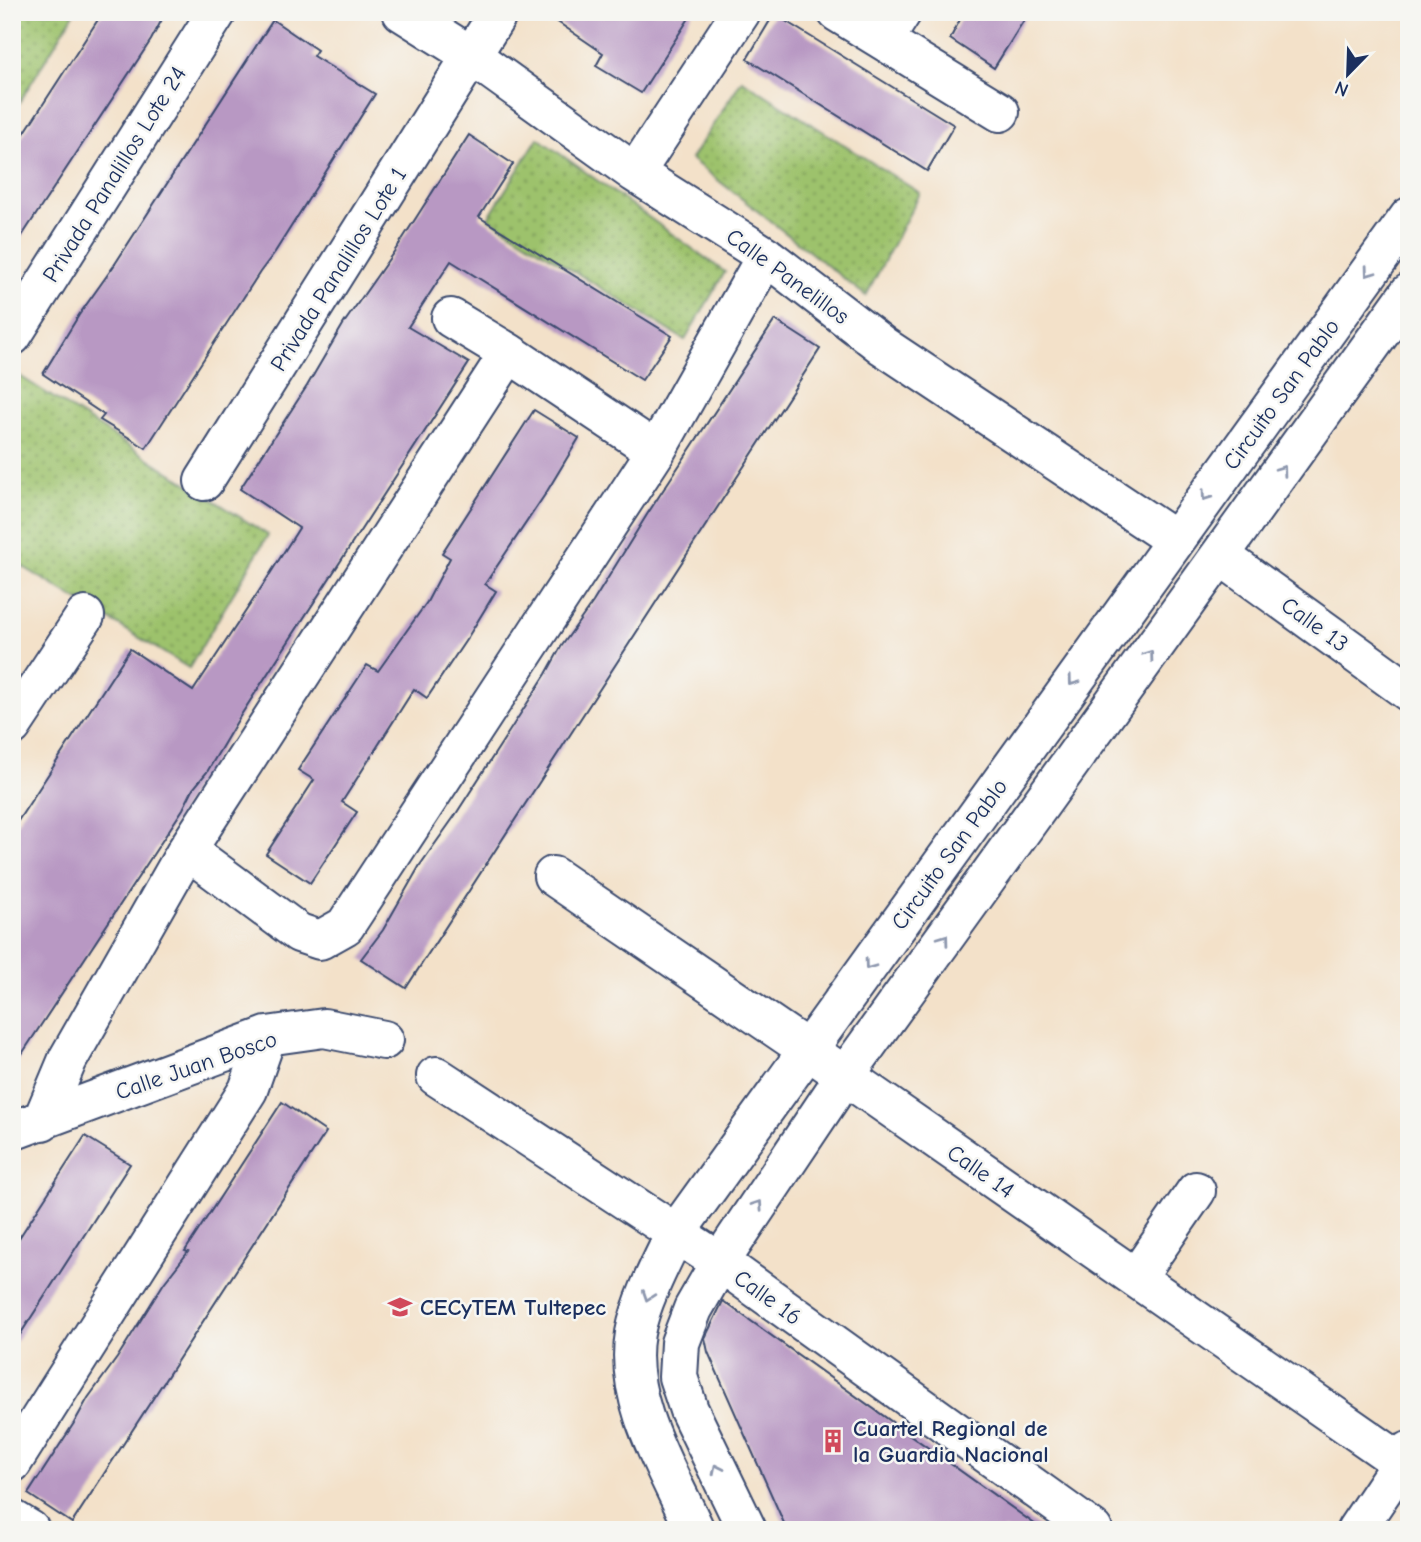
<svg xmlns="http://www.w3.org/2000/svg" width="1421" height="1542" font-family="'Comic Neue',sans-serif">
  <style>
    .park { fill: url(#park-dots); stroke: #5c7865; stroke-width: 2 }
    .building { fill: #b898c3 }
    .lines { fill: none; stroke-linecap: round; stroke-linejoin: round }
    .minor-casing { stroke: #3b4a6e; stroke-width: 42 }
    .major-casing { stroke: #3b4a6e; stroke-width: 42 }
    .minor { stroke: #fff; stroke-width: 38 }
    .major { stroke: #fff; stroke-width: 38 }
    .oneway { stroke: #8d97ae }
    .labels { text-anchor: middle; stroke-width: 5; stroke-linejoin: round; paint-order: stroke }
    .street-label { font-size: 23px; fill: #1b2f5e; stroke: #f6f6f2 }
    .poi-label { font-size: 23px; font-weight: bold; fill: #1b2f5e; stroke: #f6f6f2; text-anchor: start }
  </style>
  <defs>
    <pattern id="park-dots" width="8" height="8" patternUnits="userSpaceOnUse" patternTransform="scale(1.75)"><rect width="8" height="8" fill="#9dc26c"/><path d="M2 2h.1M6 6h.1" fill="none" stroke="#7f9e5c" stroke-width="1.8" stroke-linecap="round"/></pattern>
  </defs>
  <rect width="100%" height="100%" fill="#f6f6f2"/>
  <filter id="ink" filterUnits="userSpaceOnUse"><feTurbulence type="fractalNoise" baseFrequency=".0143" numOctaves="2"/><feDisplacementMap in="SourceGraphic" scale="14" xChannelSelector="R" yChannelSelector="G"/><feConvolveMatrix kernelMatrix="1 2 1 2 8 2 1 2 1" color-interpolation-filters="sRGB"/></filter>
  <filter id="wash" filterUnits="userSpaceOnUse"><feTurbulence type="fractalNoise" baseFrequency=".00686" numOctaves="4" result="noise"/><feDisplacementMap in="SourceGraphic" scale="28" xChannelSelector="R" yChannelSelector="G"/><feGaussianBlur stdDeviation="1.57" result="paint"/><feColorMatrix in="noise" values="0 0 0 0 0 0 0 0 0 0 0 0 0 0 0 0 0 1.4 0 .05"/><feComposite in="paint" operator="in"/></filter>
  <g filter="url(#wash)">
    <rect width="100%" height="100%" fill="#f3e1c9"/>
    <path class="park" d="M 12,12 L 75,12 L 12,114 Z
      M 742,80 L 920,193 L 866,296 L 691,159 Z
      M 538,138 L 725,272 L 685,340 L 488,218 Z
      M 12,371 L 268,535 L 189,668 L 12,560 Z"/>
    <g id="blocks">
      <path class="building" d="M 103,12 L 166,12 L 151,40 L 12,251 L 12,152 Z
        M 543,12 L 693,12 L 641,93 L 596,66 L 603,53 Z
        M 964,12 L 1029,12 L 994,68 L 950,39 Z
        M 774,14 L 954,125 L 927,171 L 747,59 Z
        M 273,20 L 317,50 L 313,56 L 375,94 L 275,252 L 260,272 L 146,448 L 100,420 L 104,415 L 43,374 L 79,315 L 113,267 Z
        M 469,135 L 513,164 L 479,217 L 672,336 L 642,380 L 451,261 L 408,327 L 469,363 L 239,718 L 207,772 L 193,789 L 183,809 L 12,1069 L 12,830 L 130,649 L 193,691 L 263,585 L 299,528 L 240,489 L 307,386 L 344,323 L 398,246 Z
        M 775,320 L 820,349 L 406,988 L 361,959 L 383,930 L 420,865 L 454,817 L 546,674 L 561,647 L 593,602 L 648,513 Z
        M 534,410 L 579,438 L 546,493 L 485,584 L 496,591 L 468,637 L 427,698 L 414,689 L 342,802 L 357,812 L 310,883 L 266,854 L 314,780 L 298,770 L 367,665 L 378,671 L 427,602 L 450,558 L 442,553 Z
        M 282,1102 L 326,1132 L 72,1523 L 28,1494 L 74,1423 L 88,1398 L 117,1358 L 164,1283 L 188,1252 L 185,1251 Z
        M 85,1136 L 130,1164 L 12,1347 L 12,1249 Z
        M 723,1301 L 1043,1530 L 787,1530 L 708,1352 L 705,1338 Z"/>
    </g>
  </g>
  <g filter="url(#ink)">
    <use href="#blocks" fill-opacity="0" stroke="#3b4a6e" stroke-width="2"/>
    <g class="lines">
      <g class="minor-casing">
        <path id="minor" d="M 402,12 L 472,56 L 635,173 L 766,256 L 883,346 L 1175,540
          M 837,12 L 1000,112
          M 884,40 L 902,12
          M 635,173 L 741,12
          M 451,318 L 509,353 L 656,451
          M 12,336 L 217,12
          M 204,481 L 499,12
          M 1221,556 L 1409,692
          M 12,726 L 85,616
          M 187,850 L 299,933 L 320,940 L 345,926 L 656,451 L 766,256
          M 553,876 L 808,1050 L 1409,1468
          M 436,1076 L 720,1262 L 1093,1530
          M 42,1121 L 68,1059 L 187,850 L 509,353
          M 12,1131 L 267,1036 L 324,1028 L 384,1040
          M 1136,1278 L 1196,1191
          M 12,1463 L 248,1090 L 267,1036
          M 12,1519 L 30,1530
          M 1356,1530 L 1409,1451"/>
      </g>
      <g class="major-casing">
        <path id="major" d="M 695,1530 C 668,1471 623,1400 635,1333 C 641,1301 661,1263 675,1234 L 1409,217
          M 747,1530 L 689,1410 L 678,1377 L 680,1343 L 693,1309 L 720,1262 L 844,1077 L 1409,293"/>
      </g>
      <use href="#minor" class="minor"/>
      <use href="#major" class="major"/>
    </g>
    <defs><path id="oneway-chevron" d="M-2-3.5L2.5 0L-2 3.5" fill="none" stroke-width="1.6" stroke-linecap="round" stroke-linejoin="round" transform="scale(1.75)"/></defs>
    <g class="oneway">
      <use href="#oneway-chevron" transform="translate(1369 272) rotate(126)"/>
      <use href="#oneway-chevron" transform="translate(1282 470) rotate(-54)"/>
      <use href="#oneway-chevron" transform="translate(1206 496) rotate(126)"/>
      <use href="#oneway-chevron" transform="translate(1149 655) rotate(-54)"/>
      <use href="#oneway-chevron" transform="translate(1073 681) rotate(126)"/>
      <use href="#oneway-chevron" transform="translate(944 939) rotate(-54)"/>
      <use href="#oneway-chevron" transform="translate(869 965) rotate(126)"/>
      <use href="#oneway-chevron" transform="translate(758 1205) rotate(-56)"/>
      <use href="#oneway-chevron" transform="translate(648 1296) rotate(109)"/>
      <use href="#oneway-chevron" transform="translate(717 1469) rotate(-116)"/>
    </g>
  </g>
  <defs>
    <g id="school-bare" transform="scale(1.89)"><path d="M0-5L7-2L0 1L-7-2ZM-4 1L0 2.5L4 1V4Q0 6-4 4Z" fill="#d1495b" stroke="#f6f6f2" stroke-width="2.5" paint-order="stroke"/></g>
    <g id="building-bare" transform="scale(1.89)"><path d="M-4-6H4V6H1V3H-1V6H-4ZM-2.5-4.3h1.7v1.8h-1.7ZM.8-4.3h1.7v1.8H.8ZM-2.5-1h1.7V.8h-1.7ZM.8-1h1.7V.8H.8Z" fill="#d1495b" stroke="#f6f6f2" stroke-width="2.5" paint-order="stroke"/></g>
  </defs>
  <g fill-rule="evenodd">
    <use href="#school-bare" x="400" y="1307"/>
    <use href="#building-bare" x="833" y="1441"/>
  </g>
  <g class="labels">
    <g class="street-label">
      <text transform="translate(114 174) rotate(-58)" y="8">Privada Panalillos Lote 24</text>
      <text transform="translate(338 269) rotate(-58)" y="8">Privada Panalillos Lote 1</text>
      <text transform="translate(788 276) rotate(36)" y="8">Calle Panelillos</text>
      <text transform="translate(1281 394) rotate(-54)" y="8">Circuito San Pablo</text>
      <text transform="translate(1315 624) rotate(36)" y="8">Calle 13</text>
      <text transform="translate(949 854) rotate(-54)" y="8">Circuito San Pablo</text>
      <text transform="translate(196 1065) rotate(-19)" y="8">Calle Juan Bosco</text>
      <text transform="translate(981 1171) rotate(35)" y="8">Calle 14</text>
      <text transform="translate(768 1297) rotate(36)" y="8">Calle 16</text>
    </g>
    <g class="poi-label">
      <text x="420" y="1315">CECyTEM Tultepec</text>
      <text x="853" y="1436">Cuartel Regional de<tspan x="853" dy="26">la Guardia Nacional</tspan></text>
    </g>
  </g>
  <rect width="1421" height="1542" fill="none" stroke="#f6f6f2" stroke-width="42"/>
  <g transform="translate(1348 74) rotate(203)" stroke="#f6f6f2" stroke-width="5" paint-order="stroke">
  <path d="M0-5L12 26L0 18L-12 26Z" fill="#1b2f5e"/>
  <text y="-10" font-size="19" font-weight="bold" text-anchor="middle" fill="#1b2f5e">N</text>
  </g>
</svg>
